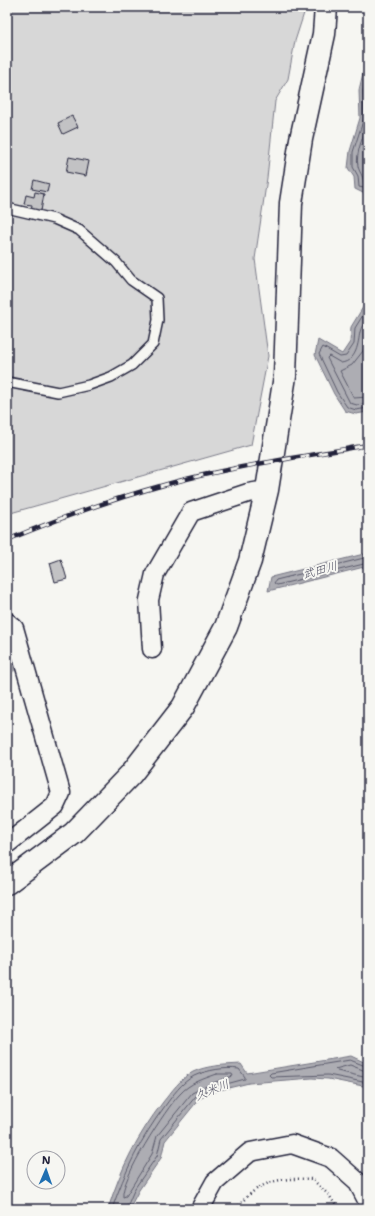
<svg xmlns="http://www.w3.org/2000/svg" width="375" height="1216" font-family="'Shantell Sans','Klee One',sans-serif">
  <style>
    .green { fill: #d7d7d7; stroke: #7c7c89 }
    .water { fill: #adadb3; stroke: #757583 }
    .lines { fill: none; stroke-linecap: round; stroke-linejoin: round }
    .shore { stroke: #5a5a6b; stroke-width: 1 }
    .river { stroke: #adadb3; stroke-width: 34 }
    .building { fill: #c2c2c4; stroke: #22223b }
    .service-casing { stroke: #22223b; stroke-width: 12 }
    .minor-casing { stroke: #22223b; stroke-width: 21 }
    .tertiary-casing { stroke: #22223b; stroke-width: 25 }
    .path { stroke: #22223b; stroke-width: 2.5; stroke-dasharray: 1 3; stroke-linecap: butt }
    .service { stroke: #f6f6f2; stroke-width: 9 }
    .minor { stroke: #f6f6f2; stroke-width: 18 }
    .tertiary { stroke: #f6f6f2; stroke-width: 22 }
    .rail-casing { stroke: #22223b; stroke-width: 4.5 }
    .rail { stroke: #f6f6f2; stroke-width: 3; stroke-dasharray: 9; stroke-linecap: butt }
    .labels { text-anchor: middle; stroke-width: 4; stroke-linejoin: round; paint-order: stroke }
    .water-label { font-size: 12px; font-style: italic; fill: #535365; stroke: #f6f6f2 }
  </style>
  <rect width="100%" height="100%" fill="#f6f6f2"/>
  <filter id="ink" filterUnits="userSpaceOnUse"><feTurbulence type="fractalNoise" baseFrequency=".025" numOctaves="2"/><feDisplacementMap in="SourceGraphic" scale="8" xChannelSelector="R" yChannelSelector="G"/><feConvolveMatrix kernelMatrix="1 2 1 2 8 2 1 2 1" color-interpolation-filters="sRGB"/></filter>
  <g filter="url(#ink)">
    <path class="green" d="M 7,7 L 306,7 L 295,41 L 288,79 L 275,101 L 267,178 L 255,259 L 268,356 L 251,445 L 7,514 Z"/>
    <path class="water" d="M 368,52 L 368,193 L 365,194 L 355,189 L 354,177 L 348,168 L 350,151 L 360,118 L 359,90 Z
      M 368,299 L 368,412 L 356,414 L 345,411 L 334,394 L 315,355 L 318,340 L 342,354 L 350,342 L 351,327 Z
      M 368,553 L 368,566 L 268,591 L 271,577 Z
      M 351,1056 L 368,1064 L 368,1087 L 328,1079 L 312,1078 L 249,1083 L 216,1091 L 199,1099 L 165,1141 L 161,1158 L 139,1190 L 129,1209 L 108,1209 C 121,1168 137,1136 163,1102 C 172,1091 180,1079 193,1072 C 208,1065 225,1065 241,1064 L 247,1073 Z"/>
    <g class="lines">
      <path class="shore" d="M 368,70 L 363,91 L 364,118 L 353,152 L 353,167 L 358,176 L 359,187 L 368,189
        M 368,123 C 364,135 355,153 358,166 C 359,172 363,175 364,183 L 368,184
        M 368,307 L 355,328 L 354,344 L 346,356 L 340,357 L 323,347 L 319,354 L 337,392 L 347,407 L 356,410 L 368,408
        M 368,317 C 365,321 361,327 360,332 C 358,343 357,361 341,363 L 329,356 L 327,358 L 350,403 L 357,405 L 368,403
        M 368,329 L 363,351 L 352,365 L 340,371 L 354,398 L 368,397
        M 368,557 L 276,580 L 274,583 L 277,585 L 368,563
        M 368,1067 L 350,1060 L 271,1073 L 269,1075 L 271,1077 L 328,1075 L 368,1083
        M 368,1072 L 350,1065 L 335,1069 L 337,1071 L 368,1078
        M 217,1074 L 232,1074 L 233,1076 L 213,1083 L 192,1093 L 157,1136 L 152,1154 L 126,1196 L 123,1197 C 120,1180 166,1108 180,1094 C 190,1083 203,1079 217,1074 Z
        M 112,1209 C 125,1171 141,1138 165,1106 C 173,1095 181,1083 194,1076 C 207,1070 225,1067 239,1069 L 245,1077 L 245,1079 L 215,1087 L 196,1096 L 161,1139 L 157,1156 L 135,1188 L 126,1209"/>
      <path class="river" d="M 7,656 L 14,652"/>
    </g>
    <path class="building" d="M 72,116 L 78,127 L 63,134 L 58,123 Z
      M 69,157 L 89,161 L 86,176 L 66,172 Z
      M 34,180 L 49,184 L 47,192 L 32,189 Z
      M 35,192 L 44,194 L 41,211 L 31,210 L 32,205 L 24,204 L 26,195 L 34,197 Z
      M 61,559 L 67,579 L 55,582 L 50,563 Z"/>
    <g class="lines">
      <g class="service-casing">
        <path id="service" d="M 7,208 L 54,219 L 79,230 L 116,262 L 131,280 L 157,298 L 158,320 L 153,344 L 132,365 L 111,377 L 89,385 L 58,392 L 7,382"/>
      </g>
      <g class="minor-casing">
        <path id="minor" d="M 7,622 L 14,628 L 61,793 L 55,806 L 7,844
          M 152,649 L 149,600 L 155,574 L 191,512 L 248,493 L 267,490
          M 200,1209 L 215,1182 L 250,1152 L 292,1144 L 331,1158 L 357,1181 L 368,1202"/>
      </g>
      <g class="tertiary-casing">
        <path id="tertiary" d="M 7,883 L 74,833 L 131,774 L 183,707 L 226,627 L 250,561 L 267,490 L 285,376 L 291,203 L 301,139 L 324,34 L 326,7"/>
      </g>
      <path class="path" d="M 236,1209 C 259,1180 277,1178 312,1179 L 329,1195 L 338,1209"/>
      <use href="#service" class="service"/>
      <use href="#minor" class="minor"/>
      <use href="#tertiary" class="tertiary"/>
      <g class="rail-casing">
        <path id="rail" d="M 7,540 C 60,518 115,498 171,483 C 235,466 302,457 368,445"/>
      </g>
      <use href="#rail" class="rail"/>
    </g>
  </g>
  <g class="labels">
    <g class="water-label">
      <text transform="translate(320 570) rotate(-15)" y="4">武田川</text>
      <text transform="translate(212 1090) rotate(-22)" y="4">久米川</text>
    </g>
  </g>
  <rect width="375" height="1216" fill="none" stroke="#f6f6f2" stroke-width="24"/>
  <rect x="12" y="12" width="351" height="1192" fill="none" stroke="#22223b" stroke-width="1.5" filter="url(#ink)"/>
  <g transform="translate(46 1170) rotate(2)"><circle r="19" fill="#f6f6f2" stroke="#a1a1a9"/>
  <path d="M0-3L7 15L0 10L-7 15Z" fill="#1f6fb2"/>
  <text y="-6" font-size="11" font-weight="bold" text-anchor="middle" fill="#22223b">N</text>
  </g>
</svg>
